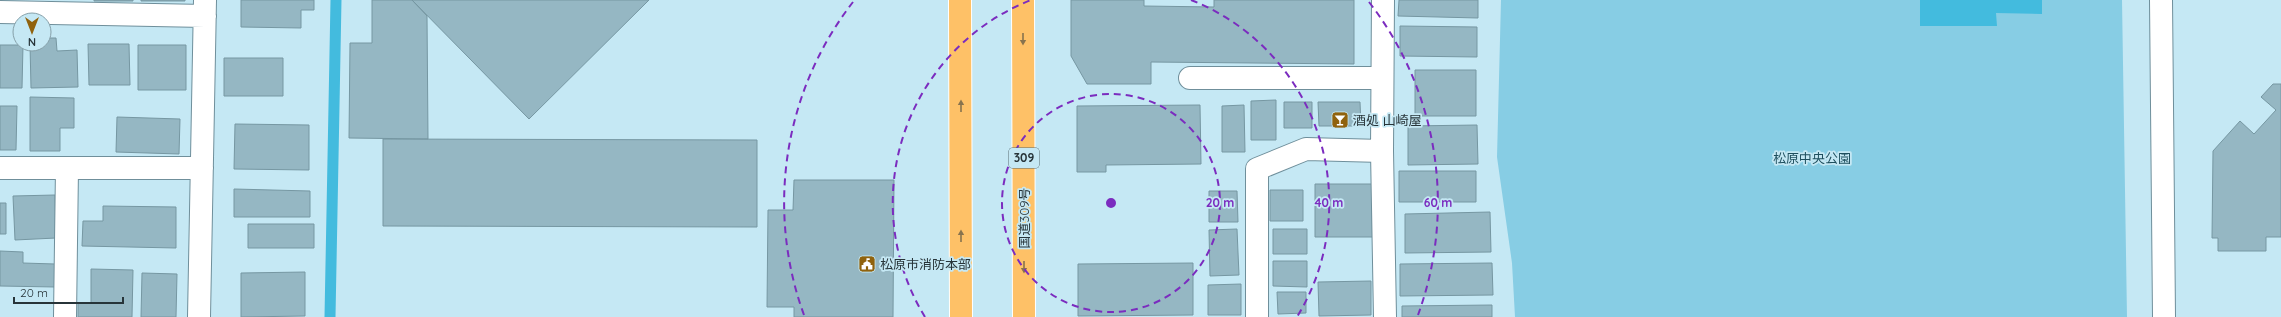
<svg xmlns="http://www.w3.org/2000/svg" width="2281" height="317" font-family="Quicksand,'Noto Sans JP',sans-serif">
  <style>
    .green { fill: #87cde4 }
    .water { fill: #43bbde }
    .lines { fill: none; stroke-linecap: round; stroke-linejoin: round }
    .stream { stroke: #43bbde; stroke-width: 11 }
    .building { fill: #95b7c3; stroke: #7697a2 }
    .minor-casing { stroke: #6f8f9b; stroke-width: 24 }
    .highway-casing { stroke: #fff; stroke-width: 24 }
    .minor { stroke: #fff; stroke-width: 22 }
    .highway { stroke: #fec167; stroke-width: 22 }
    .oneway { fill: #88734e }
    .ring { fill: none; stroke: #7b2cbf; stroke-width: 2; stroke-dasharray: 7 5 }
    .labels { text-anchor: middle; stroke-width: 3.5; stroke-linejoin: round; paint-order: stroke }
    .shield { fill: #c5e8f4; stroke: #566a71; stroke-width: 1 }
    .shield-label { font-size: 12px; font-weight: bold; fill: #273439 }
    .poi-label { font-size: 13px; fill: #273439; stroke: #c5e8f4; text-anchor: start }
    .park-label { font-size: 13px; fill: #1e4f5e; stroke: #c5e8f4 }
    .street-label { font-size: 13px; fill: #273439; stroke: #c5e8f4 }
    .centre { fill: #7b2cbf; stroke: #c5e8f4; stroke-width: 2 }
    .ring-label { font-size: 12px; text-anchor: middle; font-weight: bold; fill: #7b2cbf; stroke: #c5e8f4; stroke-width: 3.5; stroke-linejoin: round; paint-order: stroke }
  </style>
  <rect width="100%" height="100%" fill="#c5e8f4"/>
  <path class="green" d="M 1501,0 L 2122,0 L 2127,317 L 1515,317 L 1512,263 L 1497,157 Z"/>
  <path class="water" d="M 1920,0 L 2042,0 L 2042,14 L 1996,13 L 1997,26 L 1920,26 Z"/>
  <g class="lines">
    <path class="stream" d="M 330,317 L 336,0"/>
  </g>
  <path class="building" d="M 94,0 L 133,0 L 133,1 L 94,1 Z
    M 141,0 L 185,0 L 185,1 L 141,1 Z
    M 241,0 L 314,0 L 314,10 L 301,10 L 301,28 L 241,27 Z
    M 372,0 L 412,0 L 427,16 L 428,139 L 349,138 L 350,43 L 372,43 Z
    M 412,0 L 649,0 L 529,119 Z
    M 1071,0 L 1144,0 L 1144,6 L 1214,7 L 1214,0 L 1354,0 L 1354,64 L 1151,62 L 1151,84 L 1087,84 L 1071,56 Z
    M 1399,0 L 1478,0 L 1478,18 L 1398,16 Z
    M 1400,26 L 1477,27 L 1477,57 L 1400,56 Z
    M 44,38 L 56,38 L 57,51 L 77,50 L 78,87 L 31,88 L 30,44 L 44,44 Z
    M 88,44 L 129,44 L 130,85 L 89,85 Z
    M 0,45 L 23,45 L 22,88 L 0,88 Z
    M 138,45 L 186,45 L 186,90 L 138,90 Z
    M 224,58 L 283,58 L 283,96 L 224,96 Z
    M 1415,70 L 1476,70 L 1476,116 L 1415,116 Z
    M 2273,84 L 2281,84 L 2281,237 L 2266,237 L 2266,251 L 2218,251 L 2218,238 L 2212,238 L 2213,151 L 2240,121 L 2254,134 L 2276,110 L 2261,97 Z
    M 30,97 L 74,98 L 74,128 L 60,128 L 60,151 L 30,151 Z
    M 1276,100 L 1276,140 L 1251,140 L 1251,101 Z
    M 1284,102 L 1312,102 L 1312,128 L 1284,128 Z
    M 1318,102 L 1360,102 L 1361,126 L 1319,126 Z
    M 1200,105 L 1201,164 L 1106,165 L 1106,172 L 1077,172 L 1077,106 Z
    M 1244,105 L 1245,152 L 1222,152 L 1222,106 Z
    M 0,106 L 17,106 L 16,150 L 0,150 Z
    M 117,117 L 180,119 L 179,154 L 116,152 Z
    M 235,124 L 309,125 L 309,170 L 234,169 Z
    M 1477,125 L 1478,164 L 1408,165 L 1408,126 Z
    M 383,139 L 757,140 L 757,227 L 383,226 Z
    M 1399,171 L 1476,171 L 1476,202 L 1399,202 Z
    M 794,180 L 894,180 L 893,317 L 794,317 L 794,307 L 767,307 L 768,210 L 793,210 Z
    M 1315,184 L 1374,184 L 1374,237 L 1315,237 Z
    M 234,189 L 310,191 L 310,217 L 234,217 Z
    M 1270,190 L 1303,190 L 1303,221 L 1270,221 Z
    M 1209,191 L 1237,191 L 1238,222 L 1209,222 Z
    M 55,195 L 56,238 L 15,240 L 13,196 Z
    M 0,203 L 6,203 L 6,234 L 0,234 Z
    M 103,206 L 176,207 L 176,248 L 82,246 L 83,221 L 103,221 Z
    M 1490,212 L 1491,252 L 1405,253 L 1405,214 Z
    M 248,224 L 314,224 L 314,248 L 248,248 Z
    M 1237,229 L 1239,275 L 1210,276 L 1209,230 Z
    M 1273,229 L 1307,229 L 1307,254 L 1273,254 Z
    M 0,251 L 23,252 L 23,263 L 55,264 L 55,287 L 0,286 Z
    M 1273,261 L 1307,261 L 1307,287 L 1273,286 Z
    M 1193,263 L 1193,315 L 1078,316 L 1078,264 Z
    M 1492,263 L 1493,295 L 1400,296 L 1400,264 Z
    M 91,269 L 133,270 L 132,317 L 78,317 L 78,303 L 91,303 Z
    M 305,272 L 305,316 L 241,317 L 241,273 Z
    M 142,273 L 177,274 L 176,317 L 141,317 Z
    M 1371,281 L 1371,315 L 1319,316 L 1318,282 Z
    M 1241,284 L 1241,315 L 1208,315 L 1208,285 Z
    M 1277,292 L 1306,292 L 1306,313 L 1278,314 Z
    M 1492,305 L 1492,317 L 1402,317 L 1402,306 Z"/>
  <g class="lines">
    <g class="minor-casing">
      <path id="minor" d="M 1383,0 L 1382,151 L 1385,317
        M 2161,0 L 2164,317
        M 0,12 L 205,16
        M 1190,78 L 1382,78
        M 0,168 L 202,168
        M 65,317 L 67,168
        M 199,317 L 205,0
        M 1257,317 L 1257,169 L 1306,149 L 1382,151"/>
    </g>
    <g class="highway-casing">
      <path id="highway" d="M 960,0 L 961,317
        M 1023,0 L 1024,317"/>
    </g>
    <use href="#minor" class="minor"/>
    <use href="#highway" class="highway"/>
  </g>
  <defs><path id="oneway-solid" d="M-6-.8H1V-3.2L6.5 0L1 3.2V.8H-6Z"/></defs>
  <g class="oneway">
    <use href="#oneway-solid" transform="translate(1023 39) rotate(90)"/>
    <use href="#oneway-solid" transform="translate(961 106) rotate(-90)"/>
    <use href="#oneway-solid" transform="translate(961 236) rotate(-90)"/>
    <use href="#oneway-solid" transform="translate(1024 267) rotate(90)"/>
  </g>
  <g class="ring">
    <circle cx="1111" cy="203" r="109"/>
    <path d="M925 317A218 218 0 0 1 1031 0M1191 0A218 218 0 0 1 1297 317"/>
    <path d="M804 315A327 327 0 0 1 853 2M1369 2A327 327 0 0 1 1418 315"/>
  </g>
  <defs>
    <g id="bar-square" transform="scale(0.9)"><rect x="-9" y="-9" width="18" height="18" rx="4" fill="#90620d" stroke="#c5e8f4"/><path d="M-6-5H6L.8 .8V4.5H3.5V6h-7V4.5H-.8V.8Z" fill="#fff"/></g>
    <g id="civic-square" transform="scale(0.9)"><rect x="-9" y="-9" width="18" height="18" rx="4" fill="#90620d" stroke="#c5e8f4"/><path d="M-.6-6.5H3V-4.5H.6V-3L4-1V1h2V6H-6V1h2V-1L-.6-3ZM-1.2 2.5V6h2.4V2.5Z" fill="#fff"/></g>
  </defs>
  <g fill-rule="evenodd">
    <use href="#bar-square" x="1340" y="120"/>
    <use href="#civic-square" x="867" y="264"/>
  </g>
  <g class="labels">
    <rect class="shield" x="1009" y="148" width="30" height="20" rx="3"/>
    <g class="shield-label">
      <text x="1024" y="162">309</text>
    </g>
    <g class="poi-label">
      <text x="1353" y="125">酒処 山崎屋</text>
      <text x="880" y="269">松原市消防本部</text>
    </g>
    <g class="park-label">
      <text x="1812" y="163">松原中央公園</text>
    </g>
    <g class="street-label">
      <text transform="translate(1024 218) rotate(-90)" y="5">国道309号</text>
    </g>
  </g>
  <circle cx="1111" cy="203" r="6" class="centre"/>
  <g class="ring-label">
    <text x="1220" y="207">20 m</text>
    <text x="1329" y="207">40 m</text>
    <text x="1438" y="207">60 m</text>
  </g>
  <g transform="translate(32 32) rotate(180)"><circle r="19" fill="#c5e8f4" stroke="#86a0a9"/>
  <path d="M0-3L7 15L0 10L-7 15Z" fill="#90620d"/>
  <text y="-6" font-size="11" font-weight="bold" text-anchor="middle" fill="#273439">N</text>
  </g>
  <path d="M14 297v6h109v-6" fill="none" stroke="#273439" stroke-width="2"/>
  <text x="20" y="297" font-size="12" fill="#273439" stroke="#c5e8f4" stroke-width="3" paint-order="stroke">20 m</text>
</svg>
